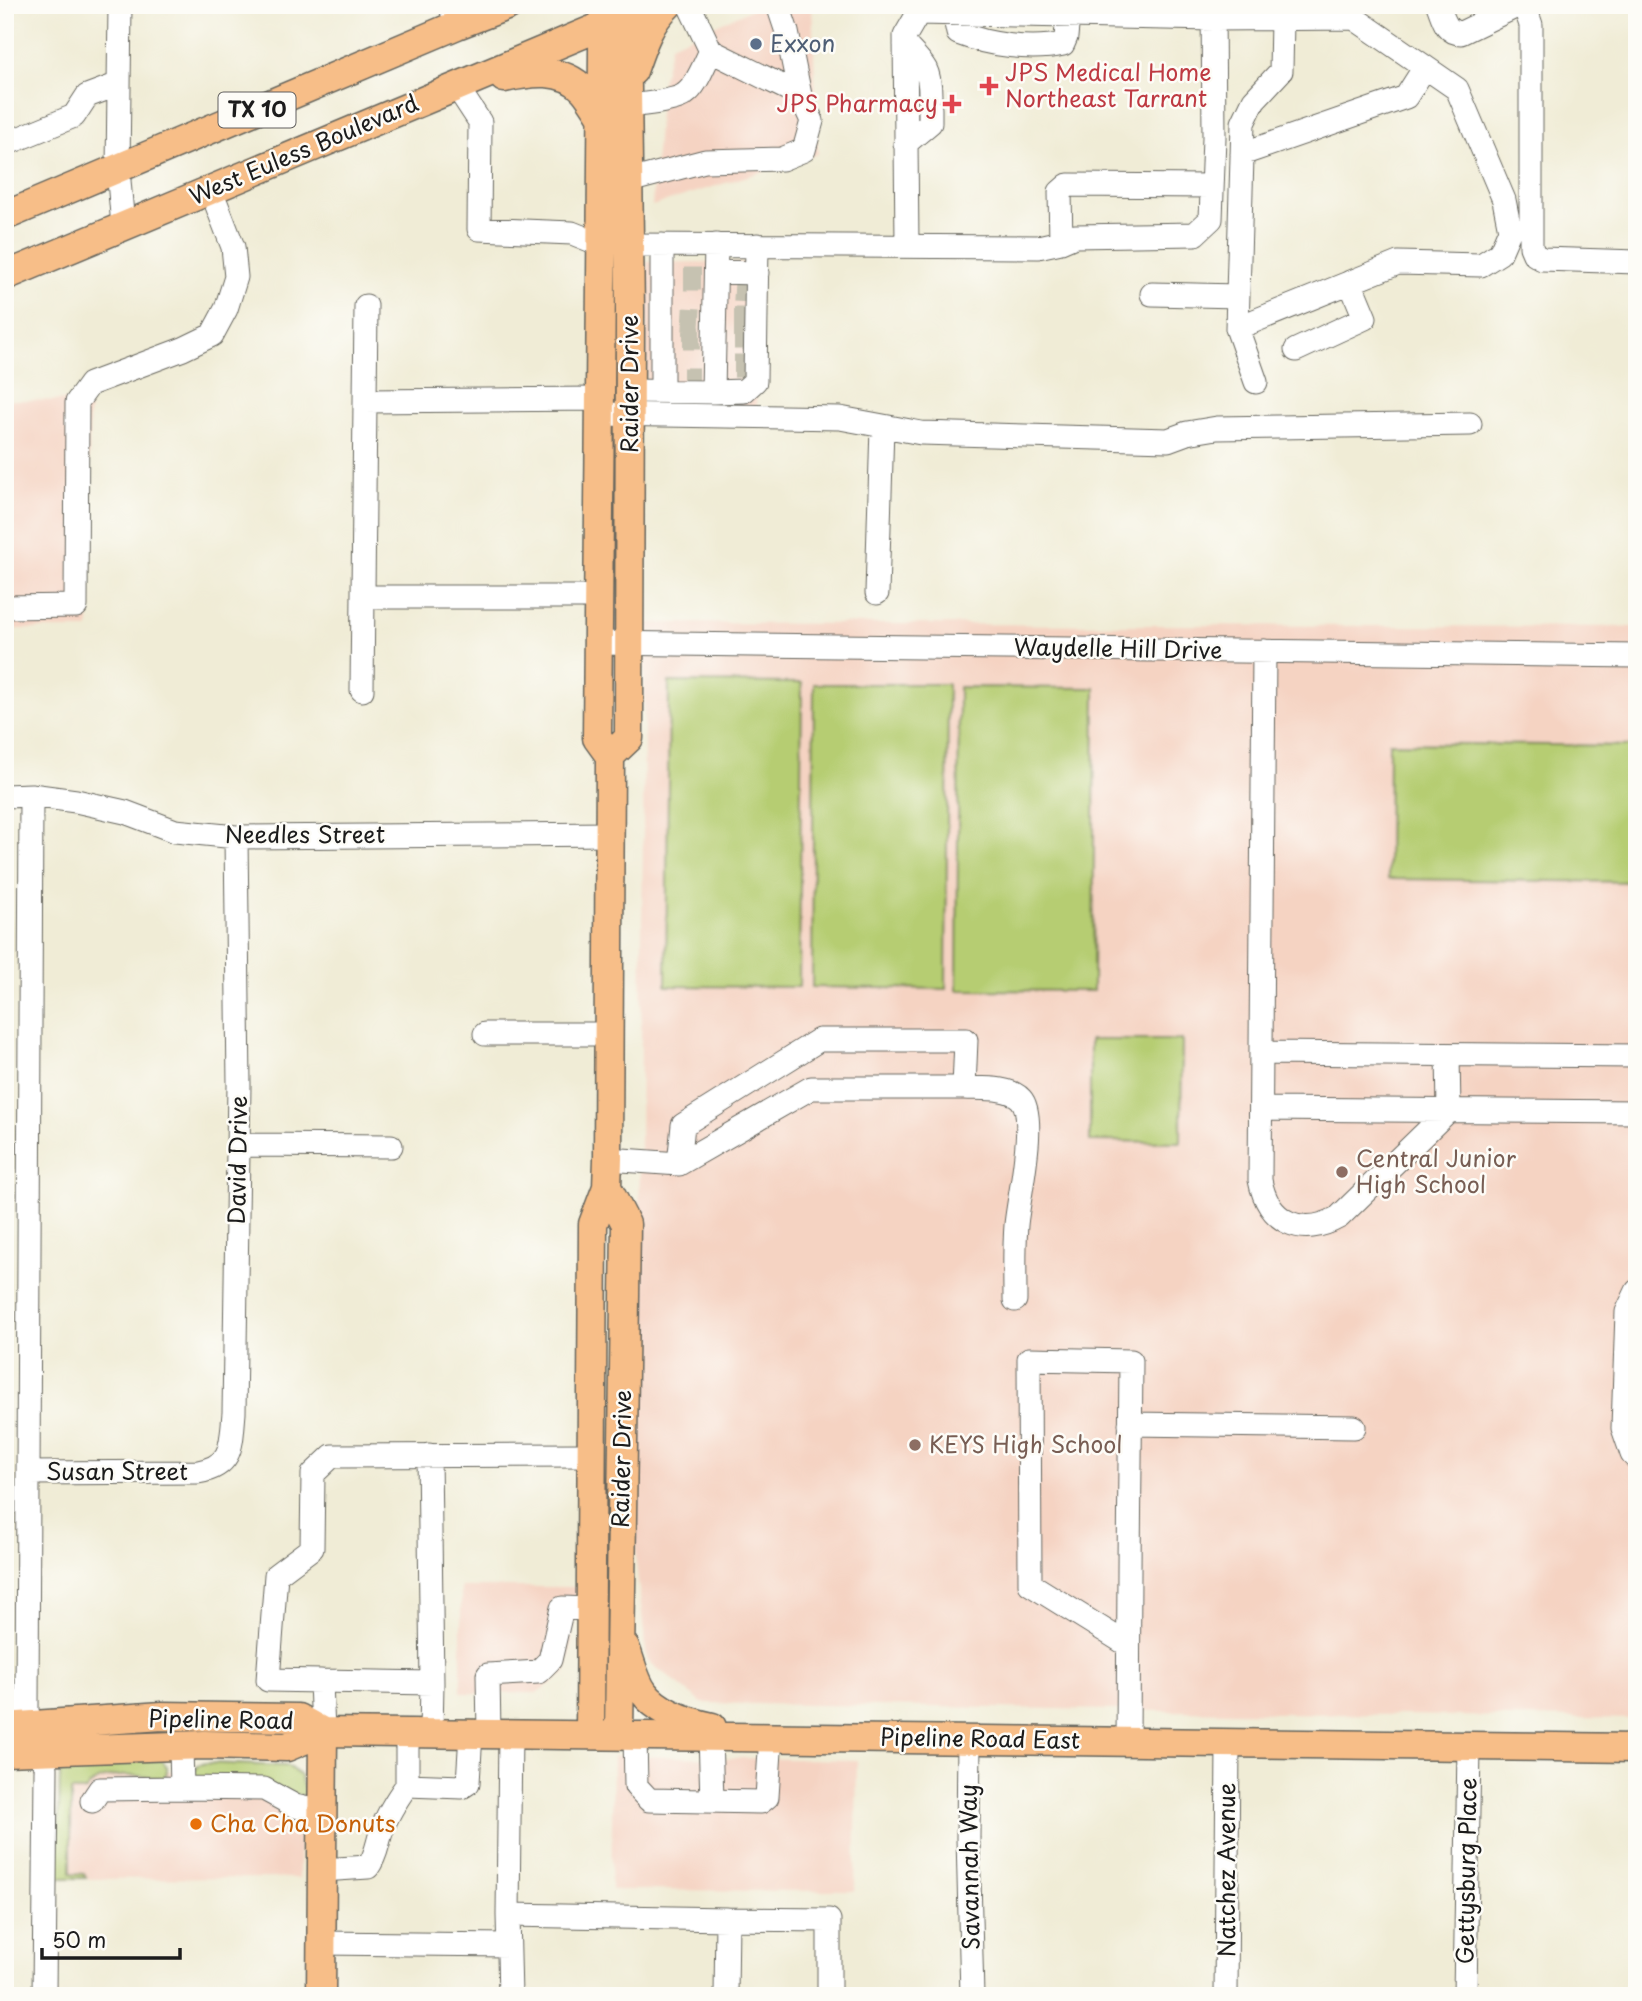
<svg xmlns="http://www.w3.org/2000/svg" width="1642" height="2001" font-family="'Playpen Sans',sans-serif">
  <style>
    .built { fill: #f5d3c2 }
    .green { fill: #b6cd72; stroke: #697447; stroke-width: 2 }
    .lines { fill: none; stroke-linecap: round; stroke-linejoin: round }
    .minor-tunnel { stroke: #c6c2b1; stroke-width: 23; stroke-dasharray: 23 11; stroke-linecap: butt }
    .minor-casing { stroke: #66655d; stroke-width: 25 }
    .major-casing { stroke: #66655d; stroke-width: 31 }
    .minor { stroke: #fff; stroke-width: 23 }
    .major { stroke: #f7be88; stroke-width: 28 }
    .service-dot { fill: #5c6f8a; stroke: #fdfcf7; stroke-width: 2.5 }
    .health-dot { fill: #e0444e; stroke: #fdfcf7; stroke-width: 2.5 }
    .education-dot { fill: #8d6e63; stroke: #fdfcf7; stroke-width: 2.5 }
    .food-dot { fill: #e8710a; stroke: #fdfcf7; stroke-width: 2.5 }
    .labels { text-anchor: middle; stroke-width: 5; stroke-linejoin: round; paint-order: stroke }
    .shield { fill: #fdfcf7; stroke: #605f5e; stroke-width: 2 }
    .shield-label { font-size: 21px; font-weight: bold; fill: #1c1c1c }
    .service-label { font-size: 23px; fill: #4e5e75; stroke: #fdfcf7; text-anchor: start }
    .health-label { font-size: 23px; fill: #be3a42; stroke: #fdfcf7; text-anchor: start }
    .street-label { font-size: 23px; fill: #1c1c1c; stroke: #fdfcf7 }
    .education-label { font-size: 23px; fill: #785e54; stroke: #fdfcf7; text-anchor: start }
    .food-label { font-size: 23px; fill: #c56008; stroke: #fdfcf7; text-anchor: start }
  </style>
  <rect width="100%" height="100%" fill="#fdfcf7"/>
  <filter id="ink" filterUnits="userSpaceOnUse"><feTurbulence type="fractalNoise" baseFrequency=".0143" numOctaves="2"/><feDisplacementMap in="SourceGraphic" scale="14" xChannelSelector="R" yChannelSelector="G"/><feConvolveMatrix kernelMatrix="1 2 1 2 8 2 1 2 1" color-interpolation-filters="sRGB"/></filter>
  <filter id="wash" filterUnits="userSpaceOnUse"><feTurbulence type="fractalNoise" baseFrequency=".00686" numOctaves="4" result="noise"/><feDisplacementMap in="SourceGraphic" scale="28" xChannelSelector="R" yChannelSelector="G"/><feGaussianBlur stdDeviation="1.57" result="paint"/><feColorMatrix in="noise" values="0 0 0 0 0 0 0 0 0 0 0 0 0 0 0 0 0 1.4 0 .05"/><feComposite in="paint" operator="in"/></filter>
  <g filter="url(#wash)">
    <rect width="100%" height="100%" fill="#f0ecd6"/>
    <path class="built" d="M 761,5 L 812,5 L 818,154 L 652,206 L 661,86 L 671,45 Z
      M 647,262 L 761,263 L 756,406 L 646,405 Z
      M 5,400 L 89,401 L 89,629 L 5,629 Z
      M 645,623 L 1637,627 L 1637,1719 L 702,1703 L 647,1660 L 636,1561 Z
      M 461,1587 L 577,1587 L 571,1650 L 566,1673 L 537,1693 L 461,1693 Z
      M 613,1756 L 857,1760 L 855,1891 L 611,1890 Z
      M 65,1770 L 262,1772 L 300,1789 L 299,1878 L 57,1879 L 60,1772 Z"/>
    <path class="green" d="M 669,682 L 802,683 L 799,987 L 666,986 Z
      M 814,684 L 948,684 L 946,989 L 812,987 Z
      M 959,687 L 1095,688 L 1093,991 L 957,990 Z
      M 1389,743 L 1637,746 L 1637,882 L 1388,879 Z
      M 1090,1040 L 1182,1040 L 1181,1142 L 1090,1141 Z
      M 161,1759 C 166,1764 170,1771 164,1778 C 142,1777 97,1769 86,1791 L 71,1791 L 71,1873 L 84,1874 L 86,1878 L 57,1878 L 60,1772 L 72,1763 Z
      M 206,1763 L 288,1766 L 300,1776 L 305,1793 L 301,1796 L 196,1777 L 193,1774 L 198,1765 Z"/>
  </g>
  <g filter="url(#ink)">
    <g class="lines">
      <path class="minor-tunnel" d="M 684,279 L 701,279
        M 734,290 L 751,291
        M 683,319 L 700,320
        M 734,319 L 751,319
        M 683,338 L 700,338
        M 734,338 L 751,338
        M 734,366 L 751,366
        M 683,379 L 699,379"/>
      <g class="minor-casing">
        <path id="minor" d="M 120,5 L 118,169 L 123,226
          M 450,5 L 457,25
          M 778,5 L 787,32 L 800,95
          M 1438,5 C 1443,17 1445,33 1461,33 L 1517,6 L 1525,7 L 1531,25 L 1531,247 L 1534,254 L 1542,259 L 1637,262
          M 919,13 L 1213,19 L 1354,18 L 1457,89 L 1504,200 L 1510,230 L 1500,253 L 1481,265 L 1398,263 L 1237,328 L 1243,123 L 1254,100 L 1281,71 L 1282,20
          M 954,14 L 958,33 C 989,45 1031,51 1063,44 L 1066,37 L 1069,5
          M 905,45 C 923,64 930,68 930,95
          M 457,87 L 480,122 L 479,229 L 572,233 L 602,245
          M 626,107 C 640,104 675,102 685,94 C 697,86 704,64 711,51 L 689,5
          M 8,143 L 74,116 L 87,96 L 119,84
          M 905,144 L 930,123 L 930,109
          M 1242,154 L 1406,97 L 1425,67
          M 629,181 L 705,161 L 782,159 L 804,150 L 812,121 L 800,95 L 711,51
          M 1061,242 L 1060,192 L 1068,185 L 1211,186
          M 629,245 L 1038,247 L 1061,242 L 1075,236 L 1195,234 L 1211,219 L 1214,137 L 1213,7
          M 662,245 L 662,391
          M 907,245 L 905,36 L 923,5
          M 716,272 L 757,273
          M 1152,294 L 1238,296
          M 1237,328 L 1256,382
          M 1296,350 L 1365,318 L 1350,282
          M 630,391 L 713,392 L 716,245
          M 713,392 L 744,391 L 755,381 L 757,245
          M 365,401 L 600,399
          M 600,414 L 840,418 L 921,433 L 1168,440 L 1187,433 L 1217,428 L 1470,424
          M 877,593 L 882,427
          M 363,597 L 599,597
          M 5,607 L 76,606 L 77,402 L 90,384 L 183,349 L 212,335 L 226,309 L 236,277 L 233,247 L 211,190
          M 598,643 L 1637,656
          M 1264,651 L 1260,1180 C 1268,1223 1302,1238 1339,1217 L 1449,1110 L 1448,1055
          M 362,690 L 366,306
          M 31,795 L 27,1710 L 37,1753 L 45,1763 L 46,1768 L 44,1996
          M 5,796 L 31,795 L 76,801 L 125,812 L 175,831 L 236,837 L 609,834
          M 485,1034 L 608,1034
          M 1261,1053 L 1637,1056
          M 964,1088 C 980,1089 1009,1086 1021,1099 C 1038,1117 1018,1200 1016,1225 C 1014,1250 1015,1276 1015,1300
          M 1261,1109 L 1637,1112
          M 238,1145 L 391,1146
          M 608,1159 L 679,1164 L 811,1088 L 964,1088 L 966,1040 L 819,1040 L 683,1125 L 679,1164
          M 1637,1291 L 1627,1312 L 1623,1428 L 1632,1454 L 1637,1459
          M 1130,1424 L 1354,1427
          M 429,1455 L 432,1683
          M 28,1473 L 198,1472 C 234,1466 231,1443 234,1413 L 239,1085 L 236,837
          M 321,1681 L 432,1683 L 431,1732
          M 323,1732 L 321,1681 L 268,1680 L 276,1575 L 312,1548 L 313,1474 L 332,1456 L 591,1455
          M 489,1733 L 488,1675 L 538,1672 L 550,1660 L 562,1608 L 590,1609
          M 635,1735 L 636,1786 L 649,1800 L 761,1802 L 767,1797 L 771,1736
          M 710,1735 L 712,1801
          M 969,1739 L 968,1838 L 972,1996
          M 1128,1743 C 1129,1616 1129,1488 1131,1361 L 1029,1359 L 1030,1584 L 1128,1645
          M 181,1747 L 182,1788 L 264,1789 L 295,1806 L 322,1812
          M 407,1785 L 407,1732
          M 92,1801 L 100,1789 L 182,1788
          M 322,1870 L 368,1867 C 377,1855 377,1843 382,1830 C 387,1814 397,1799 407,1785 L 462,1787 L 468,1783 L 471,1733
          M 508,1915 L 727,1919 L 726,1996
          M 727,1919 L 829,1920 L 829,1996
          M 321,1943 L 508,1945
          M 510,1996 L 508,1915 L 510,1733
          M 1226,1996 L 1228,1744
          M 1465,1996 L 1469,1747"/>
      </g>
      <g class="major-casing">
        <path id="major" d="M 633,71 C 641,48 649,22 668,5
          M 504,78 C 531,72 563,67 584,90 C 591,98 597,109 603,118
          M 5,216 L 457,25 L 509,5
          M 5,276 L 652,5
          M 610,756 L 629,738 L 630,311 L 626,16 L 623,5
          M 607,1187 L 626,1224 L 619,1734
          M 625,1647 C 631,1661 634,1680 644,1693 C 658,1712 689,1722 712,1727
          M 5,1727 L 162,1716 L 298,1718 L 323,1732
          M 590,1734 L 593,1224 L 607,1187 L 608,1159 L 610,756 L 597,738 L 603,49 L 605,5
          M 5,1752 L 204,1745 L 287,1747 L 323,1732 L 1637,1748
          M 321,1996 L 323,1732"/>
      </g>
      <use href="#minor" class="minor"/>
      <use href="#major" class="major"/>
    </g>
  </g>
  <circle class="service-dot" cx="756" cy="44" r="7"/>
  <g class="health-dot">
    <path d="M985.5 75.5h7v7h7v7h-7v7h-7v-7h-7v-7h7z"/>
    <path d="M948.5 93.5h7v7h7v7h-7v7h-7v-7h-7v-7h7z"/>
  </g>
  <g class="education-dot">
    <circle cx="1342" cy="1172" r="7"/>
    <circle cx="915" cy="1445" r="7"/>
  </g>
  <circle class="food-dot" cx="196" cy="1824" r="7"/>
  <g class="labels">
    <rect class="shield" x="218.5" y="92.5" width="77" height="35" rx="5"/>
    <g class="shield-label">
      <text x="257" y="117">TX 10</text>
    </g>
    <g class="service-label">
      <text x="770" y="52">Exxon</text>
    </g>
    <g class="health-label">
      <text x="1005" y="81">JPS Medical Home<tspan x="1005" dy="26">Northeast Tarrant</tspan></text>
      <text x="938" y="112" text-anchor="end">JPS Pharmacy</text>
    </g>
    <g class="street-label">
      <text transform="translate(304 150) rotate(-23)" y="8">West Euless Boulevard</text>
      <text transform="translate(630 384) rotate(-90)" y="8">Raider Drive</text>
      <text transform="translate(1118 649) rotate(1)" y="8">Waydelle Hill Drive</text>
      <text x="305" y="843">Needles Street</text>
      <text transform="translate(238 1160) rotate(-89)" y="8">David Drive</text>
      <text transform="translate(622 1459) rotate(-89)" y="8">Raider Drive</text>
      <text x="117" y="1480">Susan Street</text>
      <text transform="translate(221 1720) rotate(1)" y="8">Pipeline Road</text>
      <text transform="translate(980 1739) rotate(1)" y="8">Pipeline Road East</text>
      <text transform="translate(970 1867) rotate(-91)" y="8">Savannah Way</text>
      <text transform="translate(1227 1870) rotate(-90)" y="8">Natchez Avenue</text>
      <text transform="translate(1467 1871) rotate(-89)" y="8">Gettysburg Place</text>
    </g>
    <g class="education-label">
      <text x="1356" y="1167">Central Junior<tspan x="1356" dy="26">High School</tspan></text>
      <text x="929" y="1453">KEYS High School</text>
    </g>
    <g class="food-label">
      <text x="210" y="1832">Cha Cha Donuts</text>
    </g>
  </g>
  <rect width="1642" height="2001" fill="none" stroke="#fdfcf7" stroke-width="28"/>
  <path d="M42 1948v10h138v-10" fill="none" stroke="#1c1c1c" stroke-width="3.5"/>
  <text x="52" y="1948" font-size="21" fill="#1c1c1c" stroke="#fdfcf7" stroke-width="5" paint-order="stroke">50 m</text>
</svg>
